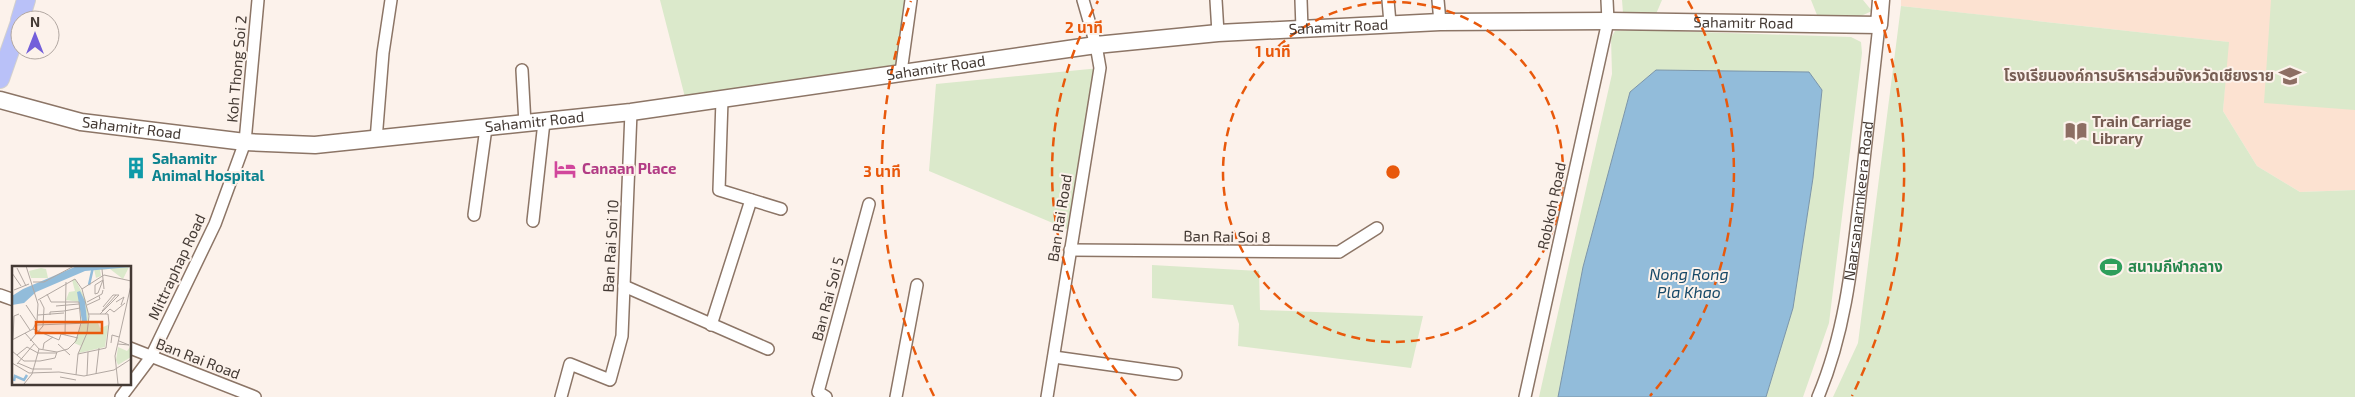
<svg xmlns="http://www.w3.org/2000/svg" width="2355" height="397" font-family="'Exo 2','Noto Sans Thai',sans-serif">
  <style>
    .built { fill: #fce2d1 }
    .green { fill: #dbe9cb }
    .water { fill: #92bcda; stroke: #7b95a8 }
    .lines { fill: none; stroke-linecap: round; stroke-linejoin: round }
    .street-casing { stroke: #8c7566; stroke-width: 14 }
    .secondary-casing { stroke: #8c7566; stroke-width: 19 }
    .primary-casing { stroke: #d2d0ce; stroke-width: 20 }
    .street { stroke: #fff; stroke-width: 11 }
    .secondary { stroke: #fff; stroke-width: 16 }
    .primary { stroke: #b9c1f8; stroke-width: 18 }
    .ring { fill: none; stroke: #e8590c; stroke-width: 2.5; stroke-dasharray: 9 6 }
    .labels { text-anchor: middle; stroke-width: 4; stroke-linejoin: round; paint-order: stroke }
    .street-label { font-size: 15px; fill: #443a34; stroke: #fcf2eb }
    .education-label { font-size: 15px; font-weight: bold; fill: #785e54; stroke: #fcf2eb; text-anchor: end }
    .culture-label { font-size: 15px; font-weight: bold; fill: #0d838f; stroke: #fcf2eb; text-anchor: start }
    .hotel-label { font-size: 15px; font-weight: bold; fill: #b23c85; stroke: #fcf2eb; text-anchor: start }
    .leisure-label { font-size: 15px; font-weight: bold; fill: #27864d; stroke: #fcf2eb; text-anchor: start }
    .water-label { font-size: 16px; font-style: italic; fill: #174968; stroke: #fcf2eb }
    .inset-river { fill: none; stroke: #92bcda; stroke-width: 2.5 }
    .inset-road { fill: none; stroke: #b2a8a2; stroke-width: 1 }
    .view { fill: #e8590c; fill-opacity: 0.15; stroke: #e8590c; stroke-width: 2.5 }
    .inset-edge { fill: none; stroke: #443a34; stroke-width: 2.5 }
    .centre { fill: #e8590c; stroke: #fcf2eb; stroke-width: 2.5 }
    .ring-label { font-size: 15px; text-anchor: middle; font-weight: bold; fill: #e8590c; stroke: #fcf2eb; stroke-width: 4; stroke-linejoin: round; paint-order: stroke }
  </style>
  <rect width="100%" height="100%" fill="#fcf2eb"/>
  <path class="built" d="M 1901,0 L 2355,0 L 2355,190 L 2300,192 L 2257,166 L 2223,111 L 2228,42 L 1901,6 Z"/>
  <path class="green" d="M 660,0 L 911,0 L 901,72 L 687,105 Z
    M 1622,0 L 1662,0 L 1656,14 L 1623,13 Z
    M 1811,0 L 1863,0 L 1872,11 L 1852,20 L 1819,20 Z
    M 2271,0 L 2355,0 L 2355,110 L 2264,103 Z
    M 1901,6 L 2229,42 L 2223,111 L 2257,166 L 2300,192 L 2355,190 L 2355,397 L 1833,397 L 1858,343 Z
    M 1638,30 L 1851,37 L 1861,42 L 1862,53 L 1829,323 L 1803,397 L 1766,397 L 1793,308 L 1813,178 L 1822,90 L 1809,72 L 1656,70 L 1630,92 L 1583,267 L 1558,397 L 1539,397 L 1612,74 L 1611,38 L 1615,31 Z
    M 1100,68 L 1074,232 L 929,171 L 936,84 Z
    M 1152,265 L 1259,271 L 1260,310 L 1423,316 L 1411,368 L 1238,346 L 1239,324 L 1233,305 L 1152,298 Z"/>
  <path class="water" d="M 1656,70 L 1809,72 L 1822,90 L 1813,178 L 1793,308 L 1766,397 L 1558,397 L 1583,267 L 1630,92 Z"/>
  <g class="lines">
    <g class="street-casing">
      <g id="street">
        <path d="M 1216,0 L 1218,33"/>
        <path d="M 1301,0 L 1302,29"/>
        <path d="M 1388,0 L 1390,23"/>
        <path d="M 1438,0 L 1440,22"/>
        <path d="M 522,70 L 525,124"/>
        <path d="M 901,72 L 911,0"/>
        <path d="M 722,100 L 719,190 L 781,209"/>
        <path d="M 376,140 L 383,53 L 391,0"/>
        <path d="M 474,215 L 486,128"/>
        <path d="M 533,221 L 544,122"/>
        <path d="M 1070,250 L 1339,252 L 1377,228"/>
        <path d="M 624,286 L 768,349"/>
        <path d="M 0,295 L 14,300"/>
        <path d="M 711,325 L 751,200"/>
        <path d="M 130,348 L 255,397"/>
        <path d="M 1054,357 L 1176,374"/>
        <path d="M 121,397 L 151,357 L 215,224 L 245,142 L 258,0"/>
        <path d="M 561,397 L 570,364 L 610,380 L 622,336 L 631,112"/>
        <path d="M 826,397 L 818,392 L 869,204"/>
        <path d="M 896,397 L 917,285"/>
        <path d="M 1047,397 L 1100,68 L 1096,45 L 1083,0"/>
        <path d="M 1525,397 L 1608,21 L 1607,0"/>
        <path id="s1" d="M 1818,397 C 1845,333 1852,265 1860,196 C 1866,139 1873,82 1879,25"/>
      </g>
    </g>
    <g class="secondary-casing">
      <g id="secondary">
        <path id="s2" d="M 0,100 L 81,122 L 245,142 L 315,145 L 631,112 L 1096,45 L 1218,33 L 1440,22 L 1608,21 L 1879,25 L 1881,0"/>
      </g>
    </g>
    <g class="primary-casing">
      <path id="primary" d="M 20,20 L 26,0
        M 0,79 L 20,22"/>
    </g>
    <use href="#street" class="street"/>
    <use href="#secondary" class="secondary"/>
    <use href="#primary" class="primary"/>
  </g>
  <g class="ring">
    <circle cx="1393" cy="172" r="170"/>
    <path d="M1136 396A341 341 0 0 1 1098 1M1688 1A341 341 0 0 1 1650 396"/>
    <path d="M934 396A511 511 0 0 1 911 1M1875 1A511 511 0 0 1 1852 396"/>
  </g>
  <defs>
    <g id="school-bare" transform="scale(1.725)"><path d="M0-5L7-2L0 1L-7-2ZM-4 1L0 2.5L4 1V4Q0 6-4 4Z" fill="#8d6e63" stroke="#fcf2eb" stroke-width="2.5" paint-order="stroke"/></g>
    <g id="library-bare" transform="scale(1.725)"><path d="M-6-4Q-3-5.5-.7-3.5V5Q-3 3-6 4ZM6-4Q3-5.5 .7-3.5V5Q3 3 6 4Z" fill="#8d6e63" stroke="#fcf2eb" stroke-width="2.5" paint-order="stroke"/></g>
    <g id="building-bare" transform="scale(1.725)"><path d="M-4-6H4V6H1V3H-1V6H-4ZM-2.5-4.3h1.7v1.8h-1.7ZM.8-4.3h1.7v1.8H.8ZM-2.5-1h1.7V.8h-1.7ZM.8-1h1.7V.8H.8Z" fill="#0f9aa8" stroke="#fcf2eb" stroke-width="2.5" paint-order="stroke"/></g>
    <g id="hotel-bare" transform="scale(1.725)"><path d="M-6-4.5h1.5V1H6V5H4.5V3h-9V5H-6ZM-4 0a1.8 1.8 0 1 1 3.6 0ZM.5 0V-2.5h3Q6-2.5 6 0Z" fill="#d1479c" stroke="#fcf2eb" stroke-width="2.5" paint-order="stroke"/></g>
    <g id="stadium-bare" transform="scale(1.725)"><path d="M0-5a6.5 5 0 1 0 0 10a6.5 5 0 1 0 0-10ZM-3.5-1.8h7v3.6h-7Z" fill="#2e9e5b" stroke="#fcf2eb" stroke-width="2.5" paint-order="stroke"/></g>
  </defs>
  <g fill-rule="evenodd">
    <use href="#school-bare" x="2290" y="76"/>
    <use href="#library-bare" x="2076" y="131"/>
    <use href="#building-bare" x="136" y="168"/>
    <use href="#hotel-bare" x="565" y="169"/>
    <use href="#stadium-bare" x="2111" y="267"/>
  </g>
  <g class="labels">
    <g class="street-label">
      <text dy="5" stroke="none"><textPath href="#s2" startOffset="1755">Sahamitr Road</textPath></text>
      <text dy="5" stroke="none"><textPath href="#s2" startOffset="1350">Sahamitr Road</textPath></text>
      <text dy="5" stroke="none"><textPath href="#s2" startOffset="945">Sahamitr Road</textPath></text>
      <text transform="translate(237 69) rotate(-85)" y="5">Koh Thong Soi 2</text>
      <text dy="5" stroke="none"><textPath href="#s2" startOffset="540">Sahamitr Road</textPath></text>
      <text dy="5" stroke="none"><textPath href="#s2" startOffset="135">Sahamitr Road</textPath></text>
      <text dy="5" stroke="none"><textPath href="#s1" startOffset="201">Naarsanarmkeera Road</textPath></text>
      <text transform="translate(1552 206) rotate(-78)" y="5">Robkoh Road</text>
      <text transform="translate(1060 218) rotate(-81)" y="5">Ban Rai Road</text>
      <text transform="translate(1227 237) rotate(1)" y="5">Ban Rai Soi 8</text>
      <text transform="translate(611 246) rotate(-87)" y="5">Ban Rai Soi 10</text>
      <text transform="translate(177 267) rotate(-65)" y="5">Mittraphap Road</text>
      <text transform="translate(828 299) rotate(-75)" y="5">Ban Rai Soi 5</text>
      <text transform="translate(198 359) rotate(21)" y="5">Ban Rai Road</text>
    </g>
    <g class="education-label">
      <text x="2274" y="81">โรงเรียนองค์การบริหารส่วนจังหวัดเชียงราย</text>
      <text x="2092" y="127" text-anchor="start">Train Carriage<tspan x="2092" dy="17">Library</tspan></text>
    </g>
    <g class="culture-label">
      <text x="152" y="164">Sahamitr<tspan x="152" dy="17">Animal Hospital</tspan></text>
    </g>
    <g class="hotel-label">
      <text x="582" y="174">Canaan Place</text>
    </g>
    <g class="leisure-label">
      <text x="2128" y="272">สนามกีฬากลาง</text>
    </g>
    <g class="water-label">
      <text x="1689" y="280">Nong Rong<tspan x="1689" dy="18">Pla Khao</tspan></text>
    </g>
  </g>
  <g transform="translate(12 266)">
    <rect width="119" height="119" fill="#fcf2eb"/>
    <path d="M 117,1 L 111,13 L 98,3 L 88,4 L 89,10 L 84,12 L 82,3 ZM 29,2 L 34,3 L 36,12 L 19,12 L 17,5 ZM 63,13 L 74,34 L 77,56 L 86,57 L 88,62 L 96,59 L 93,81 L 67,87 L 69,80 L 62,77 L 70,57 L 67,36 L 54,34 L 57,26 L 63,25 L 60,14 ZM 67,25 L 73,35 L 75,55 L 70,55 ZM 119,80 L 119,91 L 106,99 L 104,94 L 106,81 L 115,85 Z" fill="#dbe9cb" fill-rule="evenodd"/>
    <path d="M 65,0 L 119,0 L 119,1 L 73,5 L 24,26 L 12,37 L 0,39 L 0,30 L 11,23 ZM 68,25 L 73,35 L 75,55 L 70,55 L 65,26 Z" fill="#92bcda"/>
    <path class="inset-river" d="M 77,19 L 81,1M 2,115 L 3,110 L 12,114 L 15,109"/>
    <path class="inset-road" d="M 5,2 L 14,20M 90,3 L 92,23M 0,7 L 9,20M 91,14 L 86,27 L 83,28 L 83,19 ZM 21,16 L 32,16 L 62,0M 2,24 L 17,18M 26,34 L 63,13 L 70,23 L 92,9 L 119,15M 75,36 L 90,28 L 91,24M 104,36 L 112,31 L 109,39M 14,39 L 24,54M 75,39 L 88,33 L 87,30M 44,40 L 67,38M 91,41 L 101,29 L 107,29M 52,45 L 68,42M 90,45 L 104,29M 77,48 L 93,48 L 98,43 L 102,46 L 113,37M 88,48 L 107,29M 8,49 L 18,64M 26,49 L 52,47M 38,49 L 38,46 L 52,45M 24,59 L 77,57M 21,63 L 47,74 L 49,68 L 66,72M 13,67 L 27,83 L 45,86M 53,69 L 54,16M 1,73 L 2,50 L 7,48M 0,74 L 21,63 L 25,55 L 26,38 L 14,0M 18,75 L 31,60 L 32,42 L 28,34M 99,77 L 100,69 L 107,71M 46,78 L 58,89M 106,78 L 117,79 L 107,75M 31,83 L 32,77 L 41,71M 0,85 L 12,95 L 28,95 L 43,92 L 45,86 L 56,83 L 64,75 L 69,57 L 67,36 L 39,36 L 35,28M 66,88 L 94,82 L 97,57 L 96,48 L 93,48M 5,89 L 15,81 L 26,87 L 45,87M 0,97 L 17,107 L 47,106 L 72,110 L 102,104 L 119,93M 6,97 L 20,103 L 40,103M 5,98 L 22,78M 84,108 L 87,82M 64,109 L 66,88 L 75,67 L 77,50 L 70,23M 75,109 L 76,86M 48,111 L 64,114M 12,118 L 20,108 L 27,83M 106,118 L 103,90 L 119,19"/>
    <path class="view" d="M 24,56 L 90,56 L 90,67 L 24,67 Z"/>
    <rect width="119" height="119" class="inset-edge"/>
  </g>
  <circle cx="1393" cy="172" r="8" class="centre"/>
  <g class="ring-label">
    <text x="1084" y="33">2 นาที</text>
    <text x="1273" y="57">1 นาที</text>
    <text x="882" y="177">3 นาที</text>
  </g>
  <g transform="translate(35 35)"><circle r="24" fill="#fcf2eb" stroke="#b2a8a2"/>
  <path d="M0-4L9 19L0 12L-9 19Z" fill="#735fda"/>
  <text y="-8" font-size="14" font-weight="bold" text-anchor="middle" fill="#443a34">N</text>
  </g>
</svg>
